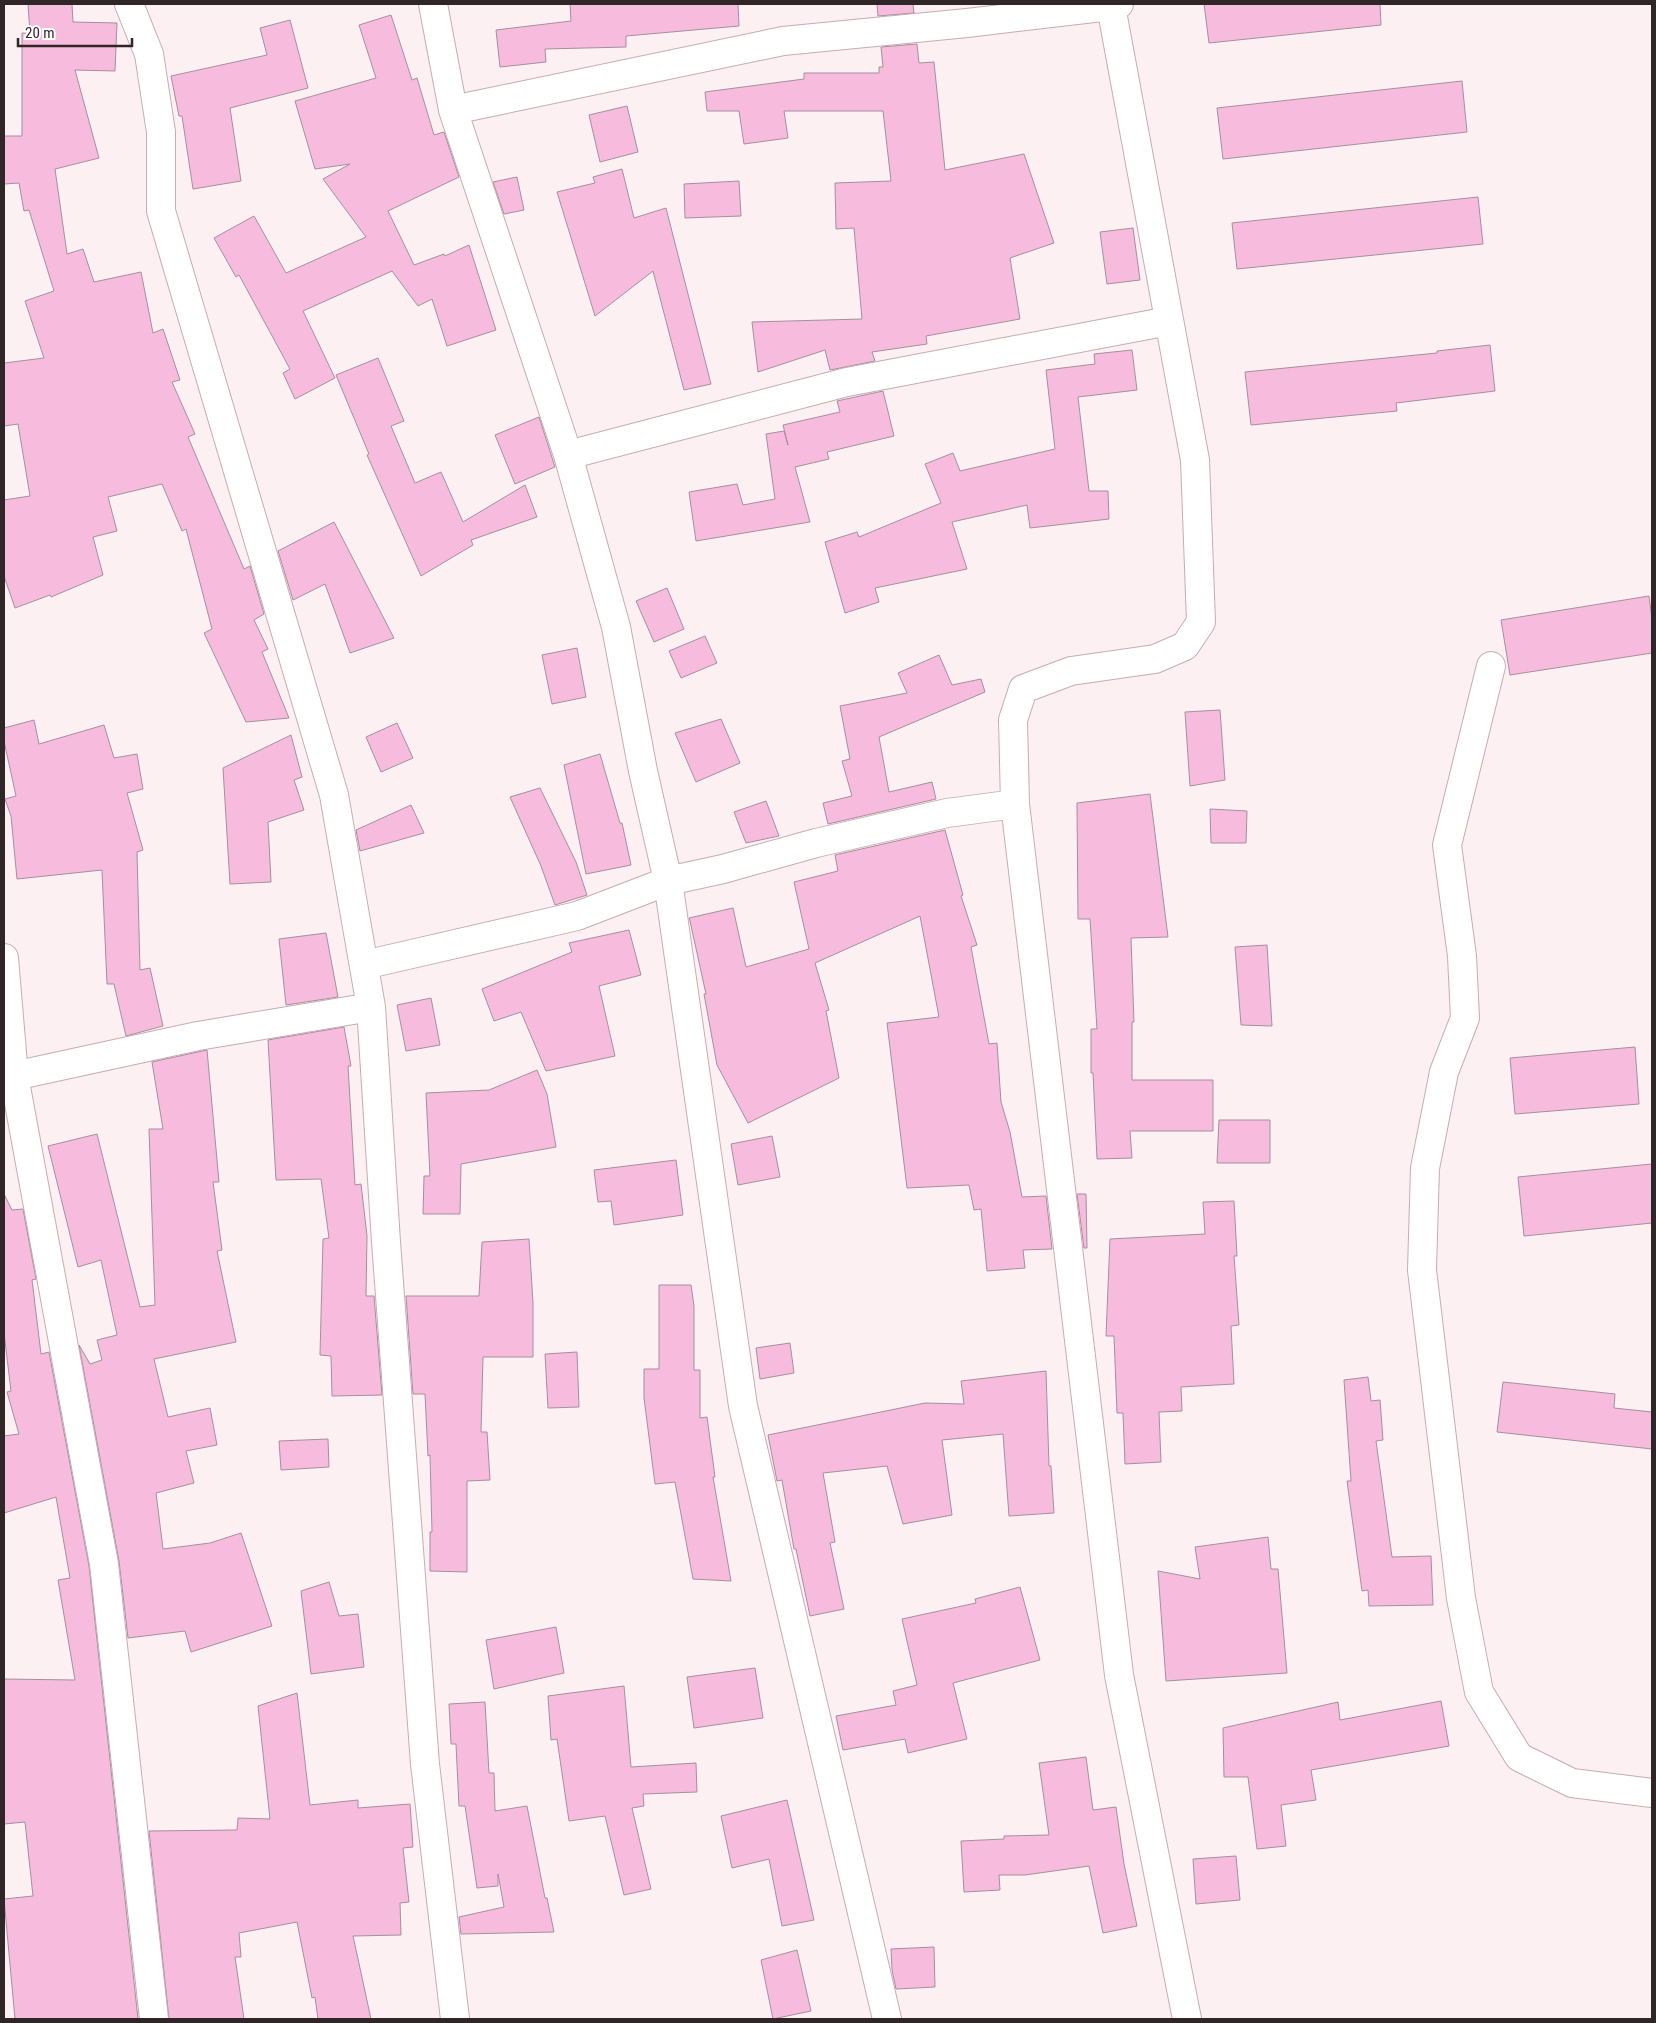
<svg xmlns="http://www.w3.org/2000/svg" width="1656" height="2023" font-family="'Roboto Condensed',sans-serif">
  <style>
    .building { fill: #f7bcdd; stroke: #a68f9c }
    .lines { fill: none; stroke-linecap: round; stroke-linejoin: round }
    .minor-casing { stroke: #c7acb1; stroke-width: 30 }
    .minor { stroke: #fff; stroke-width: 28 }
  </style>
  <rect width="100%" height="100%" fill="#fcf0f2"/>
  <path class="building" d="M 28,4 L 72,4 L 73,22 L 117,23 L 115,71 L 75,70 L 99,158 L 55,169 L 67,254 L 83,249 L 94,282 L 141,272 L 153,333 L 163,329 L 180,380 L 172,382 L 195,434 L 188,437 L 244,569 L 250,566 L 264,614 L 254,620 L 268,649 L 262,652 L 289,718 L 246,722 L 204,633 L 212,629 L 186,529 L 182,531 L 162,484 L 108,497 L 117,531 L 93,537 L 103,575 L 51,597 L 50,595 L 15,608 L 4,576 L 4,500 L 30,496 L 18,424 L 4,426 L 4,363 L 44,358 L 25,301 L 54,291 L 29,210 L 24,211 L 19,183 L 4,184 L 4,136 L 22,136 L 22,33 L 30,33 Z
    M 570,4 L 738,4 L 739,26 L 626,36 L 626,47 L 545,49 L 546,62 L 500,67 L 496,30 L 571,21 Z
    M 877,4 L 913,4 L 914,13 L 878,16 Z
    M 1204,4 L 1380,4 L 1381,25 L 1209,43 Z
    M 391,15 L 412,80 L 417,78 L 434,135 L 444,132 L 459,177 L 388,211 L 414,265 L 444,254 L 445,256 L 469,245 L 496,330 L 447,346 L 432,299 L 418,306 L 392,271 L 303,311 L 335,378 L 295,399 L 283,373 L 290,369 L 239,275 L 236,277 L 214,238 L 254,216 L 286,273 L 366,237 L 323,179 L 350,164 L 315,169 L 295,101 L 376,78 L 359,25 Z
    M 290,20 L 308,88 L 230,108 L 241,181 L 193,189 L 182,116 L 179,116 L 171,76 L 267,55 L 260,28 Z
    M 917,44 L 919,63 L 934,62 L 945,170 L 1024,154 L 1054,243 L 1010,258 L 1020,319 L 926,336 L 927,344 L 872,352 L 875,361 L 830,370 L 825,350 L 758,372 L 752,322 L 862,319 L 854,228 L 836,229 L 835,183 L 891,181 L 883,111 L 784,111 L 788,138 L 744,144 L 739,111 L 707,111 L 705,92 L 804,79 L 804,73 L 879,73 L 879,67 L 883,67 L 881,47 Z
    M 1462,81 L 1467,132 L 1223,159 L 1217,108 Z
    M 627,106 L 638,152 L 600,162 L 589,115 Z
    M 622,169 L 634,218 L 666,208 L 711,384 L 684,390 L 653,271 L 595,316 L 557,192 L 595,183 L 593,177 Z
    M 517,177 L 524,210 L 504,214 L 493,182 Z
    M 739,181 L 741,216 L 685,218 L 684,184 Z
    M 1478,197 L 1483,244 L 1237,269 L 1232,223 Z
    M 1133,228 L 1140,280 L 1107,284 L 1100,232 Z
    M 1490,345 L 1495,391 L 1396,403 L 1397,411 L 1251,425 L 1245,372 L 1437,353 L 1437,351 Z
    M 1132,350 L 1137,390 L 1078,397 L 1089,491 L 1108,491 L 1109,519 L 1030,528 L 1027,505 L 952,522 L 967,569 L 875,588 L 879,602 L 845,613 L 825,542 L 857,532 L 859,537 L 941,503 L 925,464 L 953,453 L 960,471 L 1055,449 L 1046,370 L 1095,364 L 1094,354 Z
    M 378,358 L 404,421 L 391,426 L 415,483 L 441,472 L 463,522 L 525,485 L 537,517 L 471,540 L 473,545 L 421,576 L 367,455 L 369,454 L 336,375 Z
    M 883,391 L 894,436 L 827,452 L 829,459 L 795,467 L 810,522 L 696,541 L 689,492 L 737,484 L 743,505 L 775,499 L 766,434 L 784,431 L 788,445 L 783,425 L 840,412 L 837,401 Z
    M 539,417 L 555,467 L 515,484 L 495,435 Z
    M 334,522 L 394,638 L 350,653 L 325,584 L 293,600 L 278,551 Z
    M 667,588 L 684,629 L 654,642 L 636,601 Z
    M 1649,596 L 1652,619 L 1652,653 L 1510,675 L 1501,620 Z
    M 705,636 L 717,663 L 681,678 L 669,651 Z
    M 577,648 L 586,697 L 552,704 L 542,655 Z
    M 939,655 L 952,685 L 981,679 L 985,692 L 879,737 L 889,792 L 932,782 L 936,799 L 828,824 L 823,803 L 852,796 L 842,761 L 850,759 L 840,706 L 907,693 L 898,673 Z
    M 1220,710 L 1225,780 L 1190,786 L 1185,712 Z
    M 721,719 L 740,763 L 696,782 L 675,733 Z
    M 34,720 L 39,744 L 104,725 L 114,758 L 137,754 L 143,789 L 127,793 L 143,850 L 137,852 L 140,970 L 150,968 L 163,1026 L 126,1036 L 114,984 L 107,984 L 102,870 L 17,879 L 11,816 L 5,799 L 16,796 L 4,741 L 4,728 Z
    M 397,723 L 413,758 L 381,772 L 366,737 Z
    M 291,735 L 302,777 L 294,780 L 304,810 L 268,822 L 271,882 L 230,884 L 223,768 Z
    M 600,754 L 620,823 L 622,823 L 631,865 L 586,874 L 564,765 Z
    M 540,788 L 576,862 L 587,895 L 555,905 L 541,866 L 510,797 Z
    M 1150,794 L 1168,937 L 1131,938 L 1134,1022 L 1132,1022 L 1132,1080 L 1213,1080 L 1213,1131 L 1130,1131 L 1132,1158 L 1097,1159 L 1093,1073 L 1091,1073 L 1091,1029 L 1097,1029 L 1090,919 L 1078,919 L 1077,803 Z
    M 766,801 L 779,836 L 746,843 L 734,812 Z
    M 411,805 L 424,833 L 360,851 L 356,830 Z
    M 1210,809 L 1247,811 L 1246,843 L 1211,843 Z
    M 945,830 L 963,895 L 961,896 L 977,945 L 971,947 L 989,1044 L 997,1043 L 1001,1102 L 1010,1132 L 1022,1197 L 1046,1196 L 1052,1249 L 1023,1250 L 1025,1268 L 987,1271 L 981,1209 L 974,1210 L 969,1185 L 907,1188 L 887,1023 L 939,1017 L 920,916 L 815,963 L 829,1010 L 826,1011 L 839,1078 L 748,1123 L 717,1065 L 704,994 L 706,994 L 690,921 L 689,918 L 733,908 L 746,967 L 809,949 L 794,882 L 838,871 L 835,855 Z
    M 629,930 L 641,975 L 599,986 L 615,1056 L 546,1071 L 521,1012 L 494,1021 L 482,989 L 572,952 L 569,943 Z
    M 326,933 L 338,997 L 286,1005 L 279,939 Z
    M 1267,945 L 1272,1026 L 1241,1025 L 1235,947 Z
    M 431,998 L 440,1045 L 406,1051 L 397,1005 Z
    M 344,1027 L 351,1066 L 348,1066 L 355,1185 L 361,1184 L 367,1236 L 366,1296 L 374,1296 L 382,1395 L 332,1396 L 331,1356 L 320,1355 L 323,1239 L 329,1238 L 321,1179 L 276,1180 L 268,1040 Z
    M 1635,1047 L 1639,1104 L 1515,1114 L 1510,1058 Z
    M 207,1050 L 219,1182 L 213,1182 L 222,1250 L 217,1251 L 236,1342 L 154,1359 L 168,1417 L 210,1408 L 217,1445 L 186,1451 L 194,1483 L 156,1493 L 163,1549 L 210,1543 L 241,1533 L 272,1626 L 191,1652 L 185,1631 L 128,1638 L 119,1561 L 79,1345 L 90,1364 L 102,1360 L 97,1340 L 117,1335 L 101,1260 L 78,1267 L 48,1146 L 97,1134 L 140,1307 L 155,1305 L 149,1129 L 163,1129 L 152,1062 Z
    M 537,1070 L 547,1094 L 556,1147 L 461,1164 L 460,1214 L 423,1214 L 424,1176 L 430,1176 L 426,1093 L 489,1090 Z
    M 1219,1120 L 1270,1120 L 1270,1163 L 1217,1163 Z
    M 772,1136 L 780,1177 L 738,1185 L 731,1144 Z
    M 676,1160 L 683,1215 L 614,1225 L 611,1201 L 598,1202 L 594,1170 Z
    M 1652,1164 L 1652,1223 L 1524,1236 L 1518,1177 Z
    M 4,1194 L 12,1210 L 23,1209 L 36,1279 L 32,1280 L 41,1354 L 49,1352 L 89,1566 L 138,2019 L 15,2019 L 4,1899 L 33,1896 L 25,1822 L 4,1824 L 4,1679 L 75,1680 L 58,1580 L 70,1578 L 56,1497 L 4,1513 L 4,1436 L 19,1434 L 7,1392 L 11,1391 L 4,1333 Z
    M 1077,1194 L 1086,1194 L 1087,1248 L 1084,1248 Z
    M 1234,1201 L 1237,1256 L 1234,1256 L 1239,1325 L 1231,1326 L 1234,1384 L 1181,1387 L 1182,1411 L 1159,1412 L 1161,1462 L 1125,1464 L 1123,1413 L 1117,1413 L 1114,1336 L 1106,1336 L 1110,1239 L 1205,1234 L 1203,1202 Z
    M 529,1239 L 533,1303 L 533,1357 L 483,1357 L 481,1432 L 487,1432 L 490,1480 L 467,1481 L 467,1572 L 430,1571 L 430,1532 L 432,1532 L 430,1455 L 428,1456 L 425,1394 L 413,1394 L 406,1296 L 479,1296 L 482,1242 Z
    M 659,1285 L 691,1285 L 694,1306 L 694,1370 L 700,1370 L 700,1418 L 707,1417 L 715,1477 L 713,1477 L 731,1581 L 693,1579 L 675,1482 L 655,1484 L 644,1398 L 644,1369 L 659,1369 Z
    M 790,1343 L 794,1373 L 760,1379 L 756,1348 Z
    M 577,1352 L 579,1407 L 548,1408 L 545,1354 Z
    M 1046,1371 L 1049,1466 L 1051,1466 L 1054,1513 L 1009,1516 L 1003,1434 L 942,1440 L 952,1515 L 903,1524 L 887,1466 L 823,1473 L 835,1542 L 830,1543 L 844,1609 L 810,1616 L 796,1549 L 794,1549 L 782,1480 L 777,1481 L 768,1435 L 925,1403 L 964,1404 L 961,1381 Z
    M 1368,1377 L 1371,1401 L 1380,1400 L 1383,1440 L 1376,1441 L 1392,1557 L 1431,1556 L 1433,1605 L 1369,1606 L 1368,1590 L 1362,1591 L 1347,1481 L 1351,1481 L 1344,1380 Z
    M 1503,1382 L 1615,1394 L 1614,1408 L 1652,1412 L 1652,1449 L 1497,1432 Z
    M 328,1439 L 329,1467 L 281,1470 L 279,1441 Z
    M 1268,1537 L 1271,1569 L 1278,1569 L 1287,1673 L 1166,1681 L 1158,1571 L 1200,1579 L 1195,1547 Z
    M 329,1582 L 339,1616 L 358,1614 L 364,1667 L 311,1674 L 301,1591 Z
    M 1020,1587 L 1040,1660 L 953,1683 L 967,1739 L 908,1753 L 905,1739 L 843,1750 L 836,1716 L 896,1705 L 893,1691 L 917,1685 L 902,1619 L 976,1603 L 975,1599 Z
    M 556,1627 L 564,1673 L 494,1689 L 486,1640 Z
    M 755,1668 L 763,1718 L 694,1728 L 687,1677 Z
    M 624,1686 L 631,1767 L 696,1763 L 697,1792 L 643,1794 L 644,1806 L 632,1808 L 651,1889 L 624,1895 L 605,1816 L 569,1821 L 557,1739 L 551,1740 L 548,1696 Z
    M 297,1693 L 310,1805 L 358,1800 L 358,1808 L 410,1804 L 413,1847 L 403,1848 L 409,1902 L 400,1903 L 401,1935 L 353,1936 L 371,2019 L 318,2019 L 315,1997 L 312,1998 L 297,1922 L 239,1933 L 241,1957 L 235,1957 L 244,2019 L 169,2019 L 149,1831 L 237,1830 L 238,1818 L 270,1819 L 258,1706 Z
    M 1441,1701 L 1449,1746 L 1311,1770 L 1316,1800 L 1281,1805 L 1286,1846 L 1257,1849 L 1248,1777 L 1224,1777 L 1223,1728 L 1338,1702 L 1340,1720 Z
    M 485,1702 L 489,1773 L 494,1773 L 495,1811 L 527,1806 L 545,1898 L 547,1898 L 554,1932 L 461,1934 L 459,1917 L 504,1907 L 498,1874 L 498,1886 L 477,1888 L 465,1806 L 459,1806 L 456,1744 L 451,1744 L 449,1704 Z
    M 1086,1757 L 1093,1810 L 1116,1807 L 1124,1864 L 1137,1926 L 1103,1933 L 1089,1866 L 1025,1875 L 999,1875 L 1000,1890 L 964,1892 L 961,1841 L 1004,1839 L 1004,1836 L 1049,1835 L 1039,1763 Z
    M 787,1800 L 814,1920 L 782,1926 L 769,1859 L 732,1868 L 721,1816 Z
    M 1236,1856 L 1240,1900 L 1196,1904 L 1193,1859 Z
    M 934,1947 L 935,1987 L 896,1989 L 892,1970 L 891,1949 Z
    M 797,1950 L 811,2011 L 773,2019 L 761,1960 Z"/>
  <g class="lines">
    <g class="minor-casing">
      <path id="minor" d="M 129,4 L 149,54 L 161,132 L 161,211 L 334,795 L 371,1007 L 386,1242 L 425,1764 L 455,2019
        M 433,4 L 453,110 L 568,455 L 616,627 L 643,771 L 668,881 L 743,1406 L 887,2019
        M 1111,6 L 1195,460 L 1201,622 L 1185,646 L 1155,659 L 1071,671 L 1023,689 L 1013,720 L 1015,804 L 1119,1675 L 1187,2019
        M 453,110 L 783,41 L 967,23 L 1111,6 L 1119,4
        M 568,455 L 847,382 L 1169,321
        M 1491,666 L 1447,845 L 1462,956 L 1465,1018 L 1444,1072 L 1425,1168 L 1422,1270 L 1461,1598 L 1479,1692 L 1519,1757 L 1572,1783 L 1652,1793
        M 4,958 L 14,1076 L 104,1564 L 154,2019
        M 364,965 L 577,916 L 668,881 L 723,869 L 816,843 L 947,813 L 1015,804
        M 14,1076 L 198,1036 L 371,1007"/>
    </g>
    <use href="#minor" class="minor"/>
  </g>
  <rect width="1656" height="2023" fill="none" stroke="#302527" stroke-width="10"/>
  <path d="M18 38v8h114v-8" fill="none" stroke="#302527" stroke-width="2.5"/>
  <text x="25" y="38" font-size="15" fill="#302527" stroke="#ffffff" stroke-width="4" paint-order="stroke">20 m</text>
</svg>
